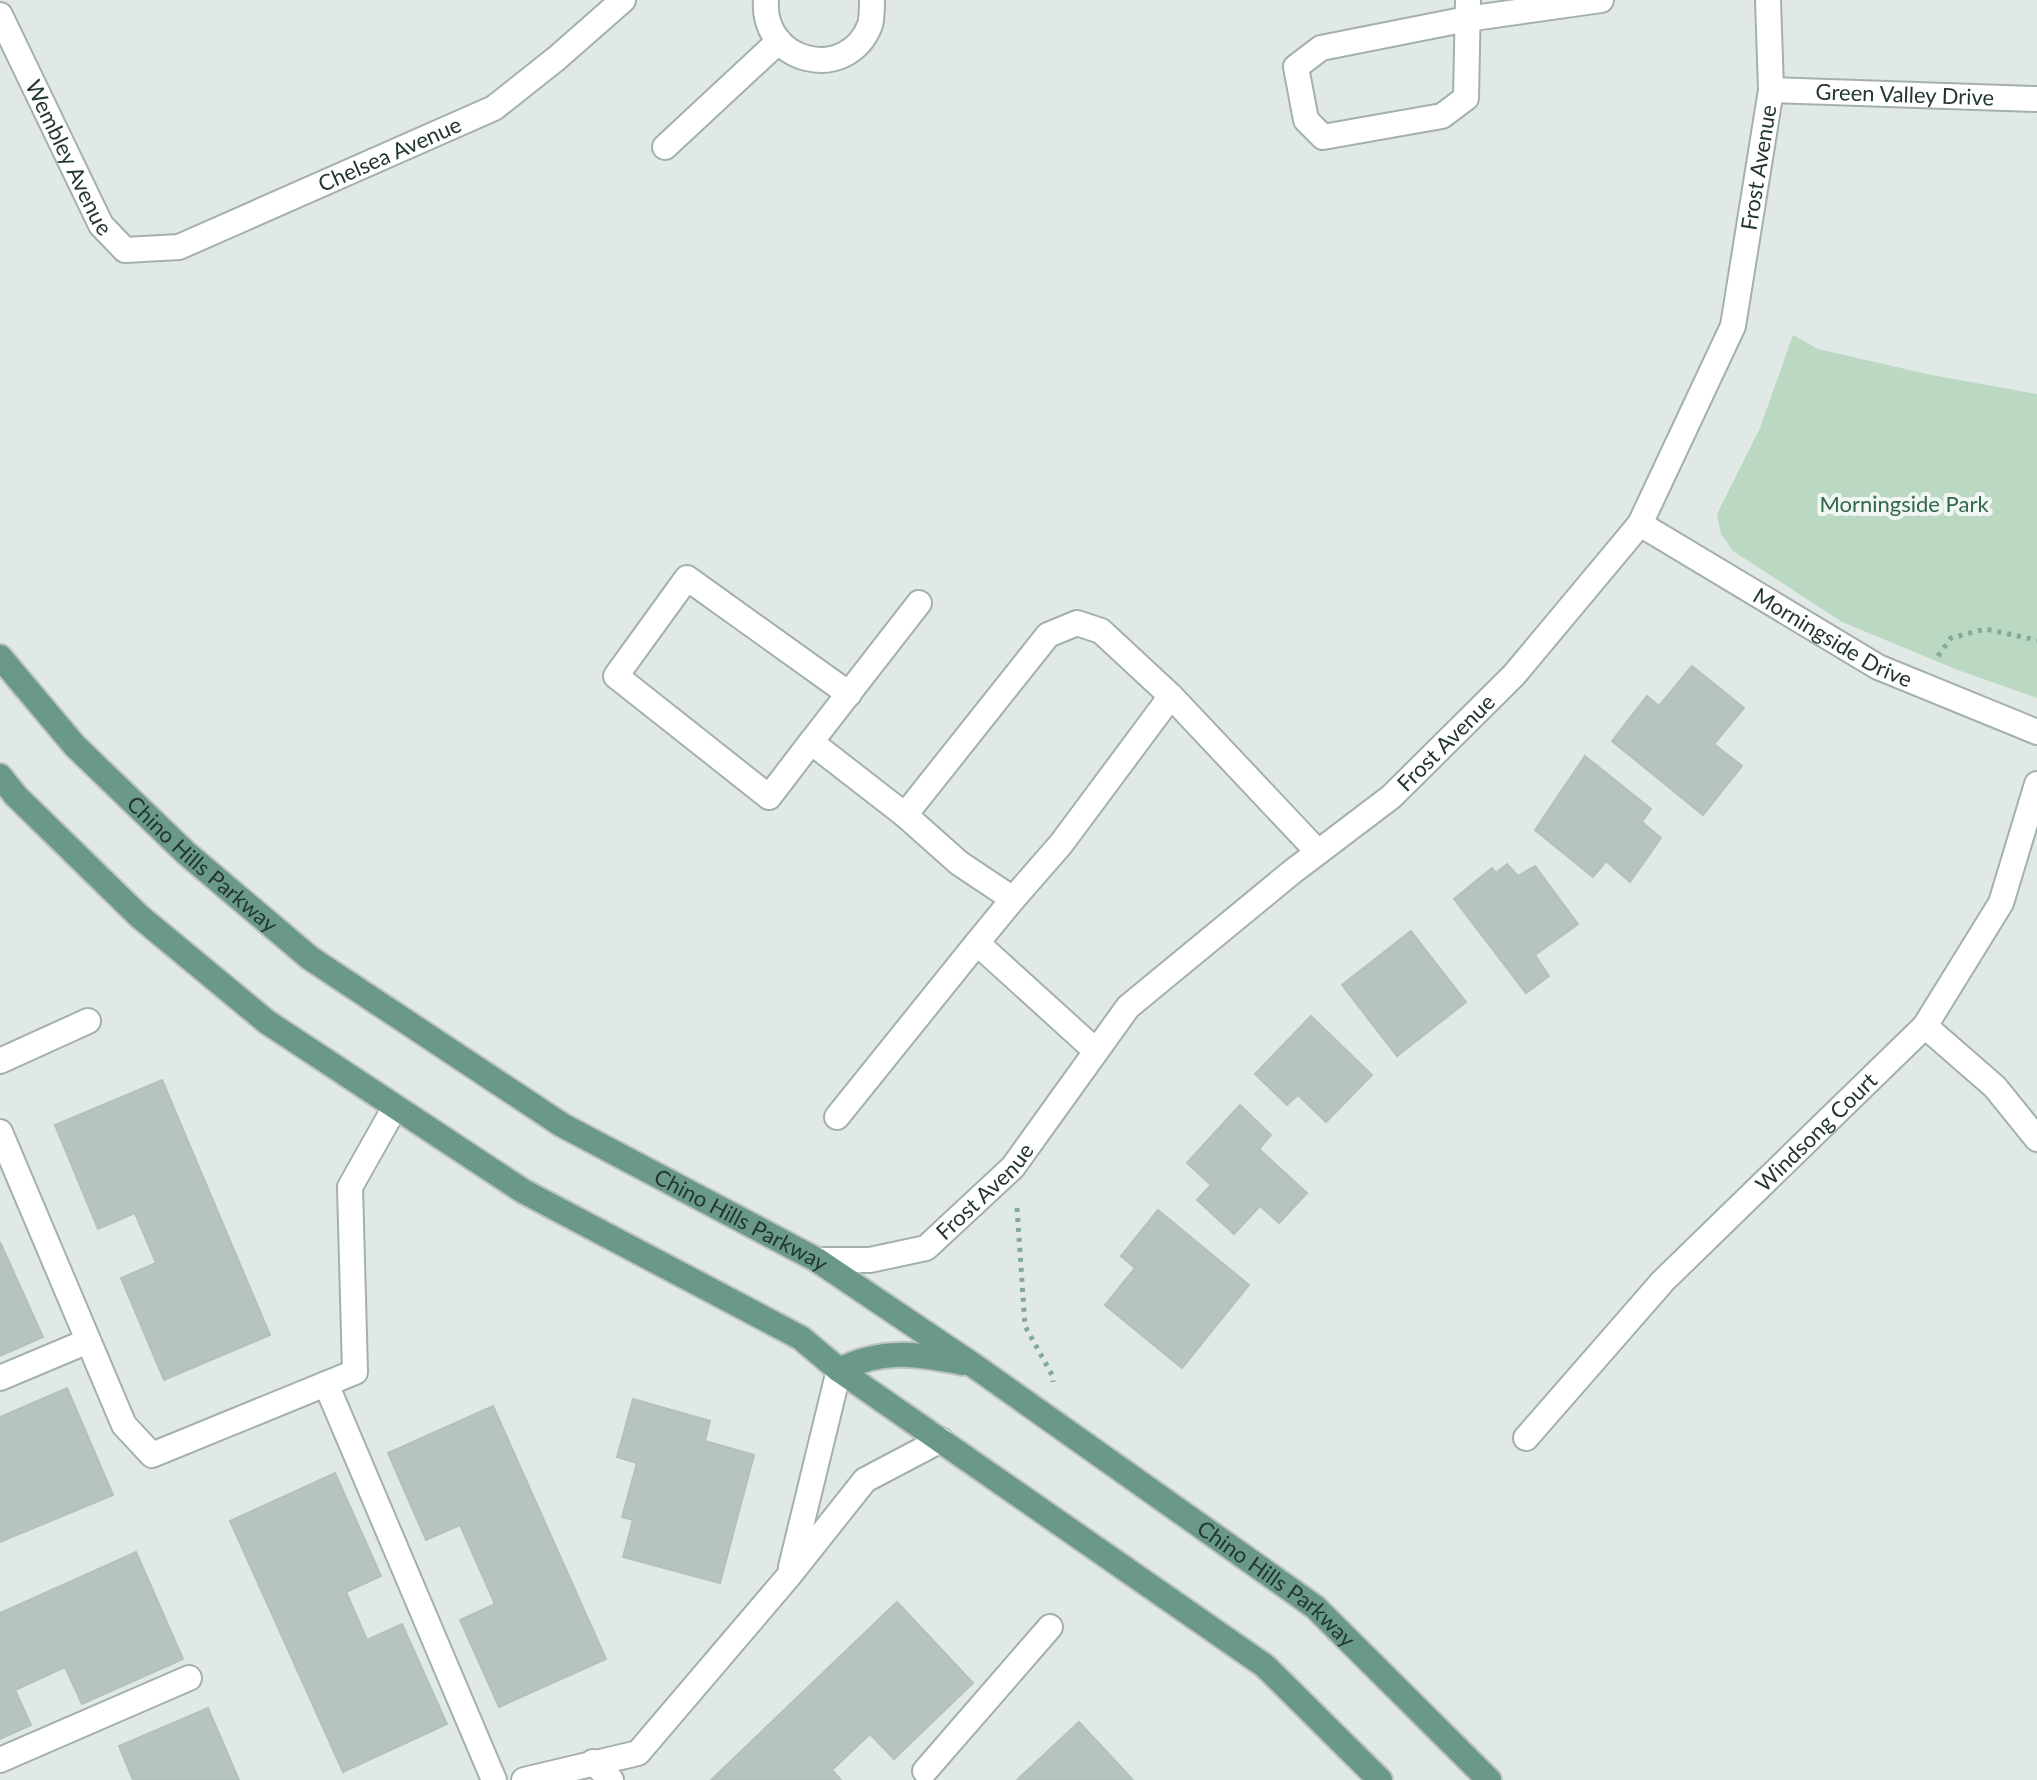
<svg xmlns="http://www.w3.org/2000/svg" width="2037" height="1780" font-family="Lato,sans-serif">
  <style>
    .green { fill: #bbd8c2 }
    .building { fill: #b6c3be; stroke: #b3c1bb; stroke-width: 2 }
    .lines { fill: none; stroke-linecap: round; stroke-linejoin: round }
    .minor-casing { stroke: #a4b0ab; stroke-width: 28 }
    .major-casing { stroke: #bdc3c1; stroke-width: 28 }
    .path { stroke: #84a89c; stroke-width: 5; stroke-dasharray: 4 6; stroke-linecap: butt }
    .minor { stroke: #fff; stroke-width: 24 }
    .major { stroke: #6a998c; stroke-width: 24 }
    .labels { text-anchor: middle; stroke-width: 8; stroke-linejoin: round; paint-order: stroke }
    .street-label { font-size: 22px; fill: #233731; stroke: #f0f6f3 }
    .park-label { font-size: 22px; fill: #326846; stroke: #f0f6f3 }
  </style>
  <rect width="100%" height="100%" fill="#e0e9e5"/>
  <path class="green" d="M 1793,335 L 1818,349 L 1931,375 L 2037,394 L 2037,698 L 1958,670 L 1842,622 L 1733,551 L 1721,534 L 1717,514 L 1760,428 Z"/>
  <path class="building" d="M 1692,666 L 1744,708 L 1714,744 L 1742,766 L 1703,815 L 1612,741 L 1647,696 L 1659,706 Z
    M 1585,756 L 1651,809 L 1642,822 L 1661,838 L 1630,882 L 1606,861 L 1593,877 L 1535,830 Z
    M 1507,864 L 1518,876 L 1535,866 L 1578,924 L 1535,955 L 1549,976 L 1526,993 L 1454,899 L 1492,868 L 1496,873 Z
    M 1411,931 L 1466,1002 L 1397,1056 L 1342,985 Z
    M 1311,1016 L 1372,1075 L 1326,1122 L 1298,1095 L 1287,1105 L 1255,1074 Z
    M 162,1080 L 270,1335 L 164,1380 L 121,1278 L 156,1263 L 135,1213 L 98,1229 L 55,1125 Z
    M 1240,1105 L 1271,1135 L 1259,1149 L 1307,1193 L 1279,1223 L 1260,1206 L 1234,1234 L 1197,1200 L 1211,1185 L 1187,1163 Z
    M 1158,1210 L 1249,1285 L 1182,1368 L 1105,1305 L 1135,1268 L 1121,1256 Z
    M 0,1242 L 43,1337 L 0,1356 Z
    M 67,1388 L 113,1495 L 0,1542 L 0,1417 Z
    M 633,1399 L 710,1421 L 705,1441 L 754,1455 L 720,1583 L 623,1557 L 633,1520 L 622,1517 L 637,1463 L 617,1457 Z
    M 493,1406 L 606,1659 L 499,1707 L 460,1620 L 495,1604 L 460,1525 L 426,1540 L 388,1453 Z
    M 335,1473 L 381,1576 L 346,1592 L 367,1640 L 402,1624 L 447,1724 L 343,1772 L 230,1521 Z
    M 136,1552 L 183,1659 L 82,1704 L 65,1667 L 15,1690 L 31,1725 L 0,1739 L 0,1613 Z
    M 897,1602 L 973,1683 L 894,1759 L 870,1734 L 832,1770 L 841,1780 L 711,1780 Z
    M 208,1708 L 239,1780 L 133,1780 L 119,1746 Z
    M 1079,1722 L 1133,1780 L 1017,1780 Z"/>
  <g class="lines">
    <g class="minor-casing">
      <g id="minor">
        <path d="M 766,0 C 761,63 847,84 870,25 C 872,18 872,8 872,0"/>
        <path d="M 1468,0 L 1466,98 L 1442,116 L 1323,137 L 1306,120 L 1296,67 L 1321,48 L 1467,19 L 1601,0"/>
        <path id="s1" d="M 0,15 L 101,225 L 125,250 L 179,247 L 494,108 L 557,58 L 623,0"/>
        <path id="s2" d="M 1771,90 L 2037,99"/>
        <path d="M 665,147 L 779,41"/>
        <path id="s3" d="M 1640,524 L 1878,667 L 2037,732"/>
        <path d="M 1171,696 L 1061,844 L 1013,899 L 959,863 L 905,815 L 1048,635 L 1077,623 L 1101,631 L 1171,696 L 1318,852"/>
        <path d="M 811,742 L 769,797 L 616,676 L 687,578 L 849,694"/>
        <path d="M 905,815 L 811,742 L 919,603"/>
        <path d="M 1013,899 L 977,943 L 1096,1051"/>
        <path d="M 1925,1026 L 1995,1087 L 2037,1139"/>
        <path d="M 0,1061 L 88,1021"/>
        <path d="M 837,1117 L 977,943"/>
        <path d="M 0,1132 L 124,1425 L 152,1455 L 355,1372 L 350,1187 L 395,1107"/>
        <path id="s4" d="M 817,1260 L 870,1260 L 926,1248 L 1013,1167 L 1128,1007 L 1292,872 L 1391,797 L 1514,675 L 1640,524 L 1733,326 L 1771,90 L 1768,0"/>
        <path d="M 0,1378 L 88,1341"/>
        <path d="M 326,1384 L 494,1780"/>
        <path id="s5" d="M 1526,1438 L 1663,1281 L 1925,1026 L 2001,903 L 2037,784"/>
        <path d="M 791,1567 L 839,1370"/>
        <path d="M 0,1760 L 189,1678"/>
        <path d="M 593,1762 L 611,1780"/>
        <path d="M 925,1771 L 1050,1627"/>
        <path d="M 524,1780 L 638,1753 L 788,1577 L 865,1480 L 941,1440"/>
      </g>
    </g>
    <g class="major-casing">
      <g id="major">
        <path id="s6" d="M 0,657 L 75,746 L 186,853 L 310,958 L 562,1125 L 817,1260 L 973,1365 L 1315,1607 L 1489,1780"/>
        <path d="M 0,776 L 16,796 L 139,916 L 267,1022 L 523,1191 L 801,1338 L 839,1370 L 1265,1666 L 1380,1780"/>
        <path d="M 839,1370 C 883,1348 916,1354 963,1363"/>
      </g>
    </g>
    <path class="path" d="M 1938,656 L 1951,638 L 1985,629 L 2037,640
      M 1017,1208 L 1025,1326 L 1052,1375 L 1053,1382"/>
    <use href="#minor" class="minor"/>
    <use href="#major" class="major"/>
  </g>
  <g class="labels">
    <g class="street-label">
      <text dy="8" stroke="none"><textPath href="#s2" startOffset="134">Green Valley Drive</textPath></text>
      <text dy="8" stroke="none"><textPath href="#s1" startOffset="552">Chelsea Avenue</textPath></text>
      <text dy="8" stroke="none"><textPath href="#s1" startOffset="158">Wembley Avenue</textPath></text>
      <text dy="8" stroke="none"><textPath href="#s4" startOffset="1512">Frost Avenue</textPath></text>
      <text dy="8" stroke="none"><textPath href="#s3" startOffset="224">Morningside Drive</textPath></text>
      <text dy="8" stroke="none"><textPath href="#s4" startOffset="840">Frost Avenue</textPath></text>
      <text dy="8" stroke="none"><textPath href="#s6" startOffset="290">Chino Hills Parkway</textPath></text>
      <text dy="8" stroke="none"><textPath href="#s5" startOffset="422">Windsong Court</textPath></text>
      <text dy="8" stroke="none"><textPath href="#s4" startOffset="192">Frost Avenue</textPath></text>
      <text dy="8" stroke="none"><textPath href="#s6" startOffset="938">Chino Hills Parkway</textPath></text>
      <text dy="8" stroke="none"><textPath href="#s6" startOffset="1586">Chino Hills Parkway</textPath></text>
    </g>
    <g class="park-label">
      <text x="1904" y="512">Morningside Park</text>
    </g>
  </g>
</svg>
